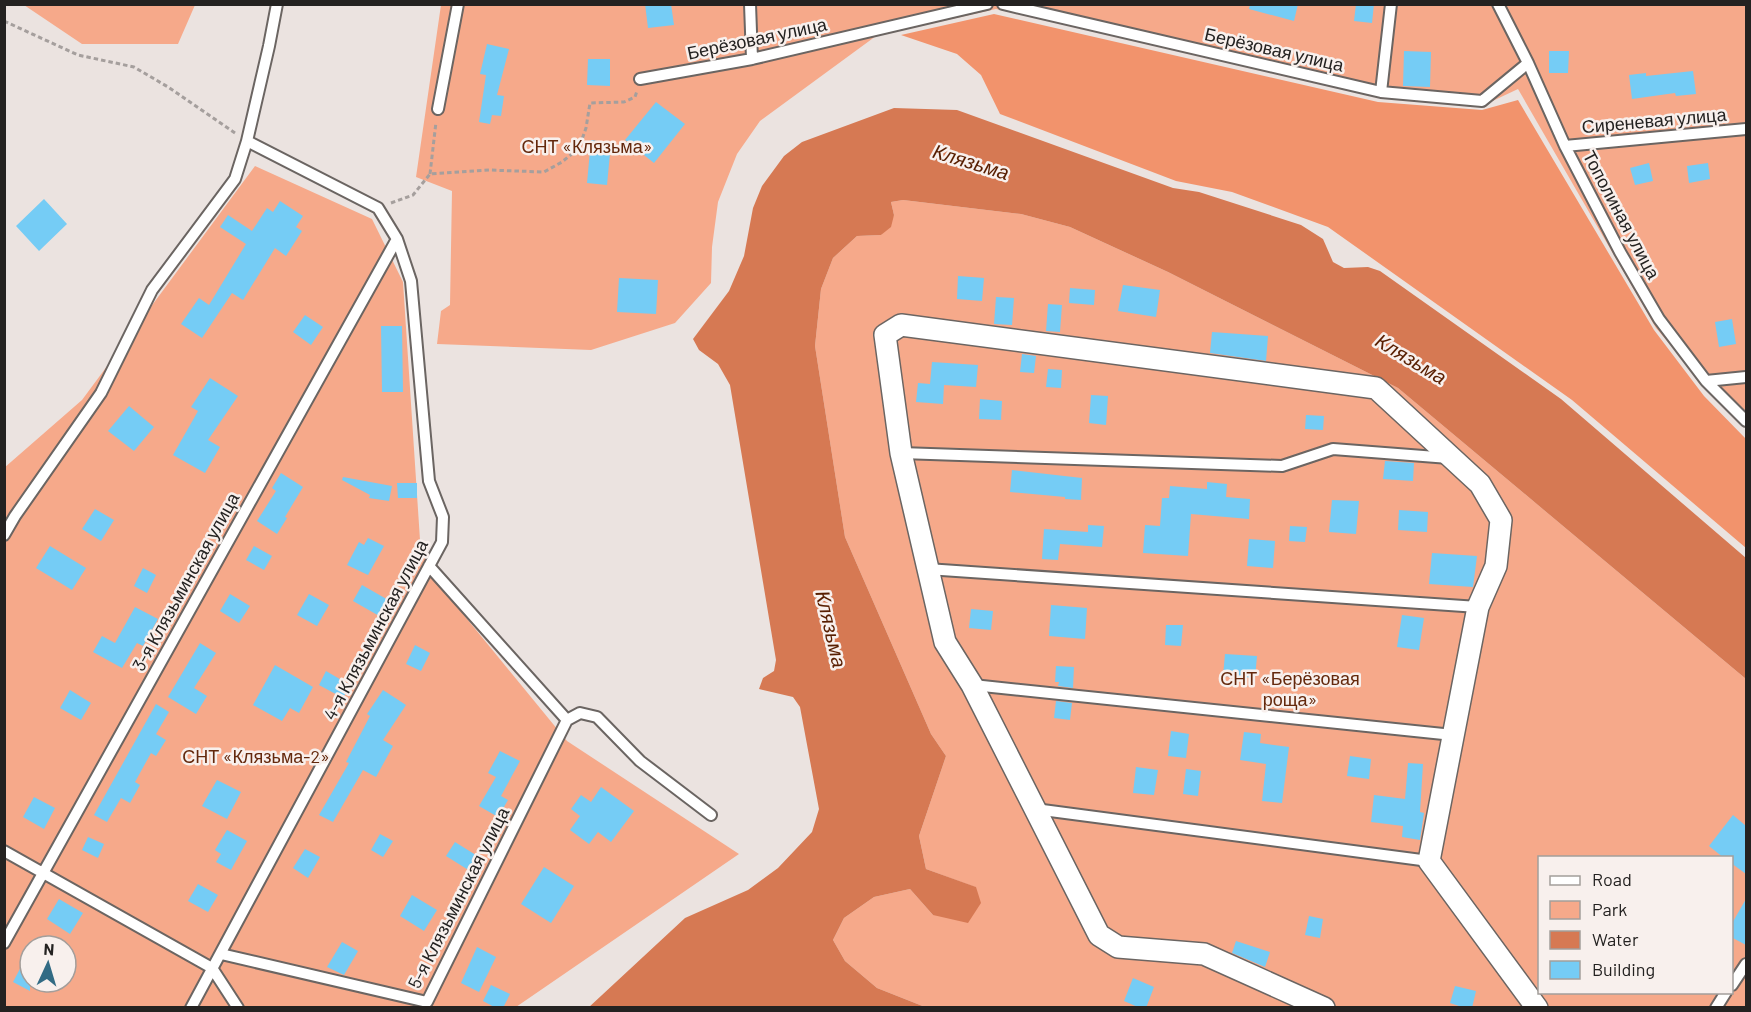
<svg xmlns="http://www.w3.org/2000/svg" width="1751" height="1012" font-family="Barlow,sans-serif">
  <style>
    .green { fill: #f6a98a; fill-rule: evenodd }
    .forest { fill: #f2936c }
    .water { fill: #d67953 }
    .building { fill: #75ccf5 }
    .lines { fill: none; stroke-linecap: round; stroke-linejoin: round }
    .lane-casing { stroke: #6b6562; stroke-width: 14 }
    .street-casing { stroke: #6b6562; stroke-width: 24 }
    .path { stroke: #a59f9d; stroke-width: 3; stroke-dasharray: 4.5 3; stroke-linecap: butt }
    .lane { stroke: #fff; stroke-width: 10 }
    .street { stroke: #fff; stroke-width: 21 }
    .labels { text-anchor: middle; stroke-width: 5; stroke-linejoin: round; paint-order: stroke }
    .street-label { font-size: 18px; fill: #242221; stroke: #f8f0ed }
    .park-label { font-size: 18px; fill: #64280c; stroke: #f8f0ed }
    .water-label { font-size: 20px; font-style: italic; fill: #581e01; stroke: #f8f0ed }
  </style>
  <rect width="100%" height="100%" fill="#ebe3e0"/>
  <path class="green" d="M 24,5 L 195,5 L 178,44 L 82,44 Z
    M 441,5 L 1746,5 L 1746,428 L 1703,383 L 1656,328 L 1518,89 L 1484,105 L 1382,97 L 996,9 L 876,36 L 760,121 L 737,154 L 718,202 L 712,247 L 711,283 L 675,323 L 591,350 L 437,344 L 441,311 L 450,305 L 452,191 L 416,177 Z
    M 255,166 L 372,219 L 403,282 L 420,540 L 436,581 L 567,741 L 739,854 L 516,1007 L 5,1007 L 4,468 L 82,400 ZM 30,946 L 66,946 L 66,982 L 30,982 Z
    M 903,200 L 1021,214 L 1070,227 L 1168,272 L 1398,388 L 1746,679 L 1746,1007 L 925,1007 L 877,988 L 845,961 L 833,940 L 844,918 L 874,897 L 910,889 L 933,915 L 975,887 L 926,869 L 919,836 L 946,756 L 931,734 L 845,537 L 815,346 L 821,289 L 833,258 L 857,236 L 881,235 L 894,215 L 891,202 ZM 1540,858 L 1732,858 L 1732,992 L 1540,992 Z"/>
  <path class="forest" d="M 994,14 L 1378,102 L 1482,110 L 1518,100 L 1654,330 L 1704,396 L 1746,439 L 1746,548 L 1572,400 L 1328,227 L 1232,192 L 1176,181 L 1000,114 L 981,75 L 957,54 L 901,35 Z"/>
  <path class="water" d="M 894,108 L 957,110 L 1173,188 L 1199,192 L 1301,225 L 1323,239 L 1333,262 L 1344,268 L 1368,267 L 1380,271 L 1561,399 L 1746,558 L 1746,679 L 1398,388 L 1168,272 L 1070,227 L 1021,214 L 903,200 L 891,202 L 894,215 L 891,227 L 881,235 L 857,236 L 833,258 L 821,289 L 815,346 L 845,537 L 931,734 L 946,756 L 919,836 L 926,869 L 976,887 L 981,903 L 968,923 L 933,915 L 910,889 L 874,897 L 844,918 L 833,940 L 845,961 L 877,988 L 925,1007 L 588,1008 L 685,918 L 748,890 L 778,868 L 812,832 L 819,809 L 800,707 L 793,697 L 759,689 L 763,678 L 774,671 L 776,660 L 730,385 L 718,364 L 699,350 L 693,339 L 729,291 L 744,256 L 753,208 L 762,186 L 784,156 L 802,142 Z"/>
  <path class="building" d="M 645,4 L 671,4 L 674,25 L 648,28 Z
    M 1250,4 L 1298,4 L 1294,21 L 1249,9 Z
    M 1356,4 L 1374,4 L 1372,23 L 1354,21 Z
    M 487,44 L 509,49 L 497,95 L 504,96 L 501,116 L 492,115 L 490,124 L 479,122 L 486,75 L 480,74 Z
    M 1404,51 L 1431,52 L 1430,87 L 1403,86 Z
    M 1549,51 L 1569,51 L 1568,73 L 1549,73 Z
    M 588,59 L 610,59 L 610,86 L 587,85 Z
    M 1693,71 L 1696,94 L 1676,96 L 1675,93 L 1632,99 L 1629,75 L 1646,73 L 1646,76 Z
    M 656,102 L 685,124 L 654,163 L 625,140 Z
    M 591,140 L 611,143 L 607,185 L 587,183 Z
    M 1649,163 L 1653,181 L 1635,185 L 1630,168 Z
    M 1708,163 L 1710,179 L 1689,183 L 1687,166 Z
    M 44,199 L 67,224 L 39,251 L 16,226 Z
    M 280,201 L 303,216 L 296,227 L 302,231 L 286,256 L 275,248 L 243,300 L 232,293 L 202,338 L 181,324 L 199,298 L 209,305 L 246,244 L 220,227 L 228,215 L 252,231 L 267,208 L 273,212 Z
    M 958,276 L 984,278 L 982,301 L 957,299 Z
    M 619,278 L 658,280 L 656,314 L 617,312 Z
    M 1123,285 L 1160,290 L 1156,317 L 1118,311 Z
    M 1070,288 L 1095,290 L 1094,305 L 1069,303 Z
    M 996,297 L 1014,298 L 1012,325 L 994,324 Z
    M 1048,304 L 1062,305 L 1060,332 L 1046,331 Z
    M 305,315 L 323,327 L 311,345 L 293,332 Z
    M 1732,319 L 1736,344 L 1719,347 L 1715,322 Z
    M 381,326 L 402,326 L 403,392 L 382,392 Z
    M 1212,332 L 1268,336 L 1266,361 L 1210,353 Z
    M 1022,354 L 1036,356 L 1034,373 L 1020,372 Z
    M 932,362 L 978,365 L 976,387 L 944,385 L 943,404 L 916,402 L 918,383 L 930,384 Z
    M 1048,369 L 1062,370 L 1061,388 L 1046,387 Z
    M 210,378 L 238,396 L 208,440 L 220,447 L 205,473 L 173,455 L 198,411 L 191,407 Z
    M 1091,395 L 1108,396 L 1106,425 L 1089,423 Z
    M 980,399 L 1002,401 L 1001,420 L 979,419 Z
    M 129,406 L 154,427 L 134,451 L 108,431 Z
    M 1306,415 L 1324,416 L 1323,430 L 1305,429 Z
    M 1385,461 L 1414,463 L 1413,481 L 1383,479 Z
    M 1012,470 L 1082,478 L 1081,500 L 1065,499 L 1065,497 L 1010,492 Z
    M 281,473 L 303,487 L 285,517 L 287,518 L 277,534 L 257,521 L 276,491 L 272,488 Z
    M 343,477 L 392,486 L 389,501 L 369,498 L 370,495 L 342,480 Z
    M 1207,482 L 1227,484 L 1226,497 L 1250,499 L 1249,519 L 1191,514 L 1188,556 L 1143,553 L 1145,525 L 1160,526 L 1162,498 L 1169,498 L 1170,486 L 1207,489 Z
    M 397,483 L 417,483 L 417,498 L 398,498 Z
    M 1332,500 L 1359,501 L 1356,534 L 1329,532 Z
    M 95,509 L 114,520 L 101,541 L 82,529 Z
    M 1399,510 L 1428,512 L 1427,532 L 1398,530 Z
    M 1088,525 L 1104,526 L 1102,547 L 1060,544 L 1058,560 L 1042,559 L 1044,529 L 1088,532 Z
    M 1290,526 L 1307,527 L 1305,542 L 1289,541 Z
    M 368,538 L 384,546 L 368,575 L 347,565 L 359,542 L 364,545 Z
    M 1249,539 L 1275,541 L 1273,568 L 1247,566 Z
    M 50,546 L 86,568 L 72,590 L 36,568 Z
    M 254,546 L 272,556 L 264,570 L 246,560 Z
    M 1432,553 L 1477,556 L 1473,587 L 1429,584 Z
    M 143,568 L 156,575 L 147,593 L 134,586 Z
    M 362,585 L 390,601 L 381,617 L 353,601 Z
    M 230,594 L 250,606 L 239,623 L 220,611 Z
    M 309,594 L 329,605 L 317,626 L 297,615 Z
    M 1051,605 L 1087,608 L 1085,639 L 1049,636 Z
    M 135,607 L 158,619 L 143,646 L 137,643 L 122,668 L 93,652 L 102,636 L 115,643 Z
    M 971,609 L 993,611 L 991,630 L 969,628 Z
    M 1402,615 L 1424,618 L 1419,650 L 1397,647 Z
    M 1166,625 L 1183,625 L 1181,646 L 1165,645 Z
    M 200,643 L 216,653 L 194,688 L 207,696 L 196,714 L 168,697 Z
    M 415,645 L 430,653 L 421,671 L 406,664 Z
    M 1225,654 L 1257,656 L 1255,678 L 1223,676 Z
    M 275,665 L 313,687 L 299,713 L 290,708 L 282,721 L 253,705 Z
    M 1056,666 L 1074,667 L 1073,688 L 1058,686 L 1059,682 L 1055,682 Z
    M 326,671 L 350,685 L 343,698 L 319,685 Z
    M 70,690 L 91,703 L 81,720 L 60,708 Z
    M 383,690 L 406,705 L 383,740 L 393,746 L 376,777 L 363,770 L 333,822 L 319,815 L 349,763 L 346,762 L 370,716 L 367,714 Z
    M 1056,701 L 1072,703 L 1070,720 L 1054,718 Z
    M 156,704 L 169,712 L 156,734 L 166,740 L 156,756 L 151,753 L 135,782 L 140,785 L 130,803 L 121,798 L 107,822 L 94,815 Z
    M 1171,731 L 1189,734 L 1186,758 L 1168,756 Z
    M 1244,732 L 1261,734 L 1260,743 L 1289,747 L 1282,803 L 1262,801 L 1266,764 L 1240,760 Z
    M 500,751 L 520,761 L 501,796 L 508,800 L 498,817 L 479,806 L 496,777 L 488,773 Z
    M 1350,756 L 1371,759 L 1369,779 L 1347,776 Z
    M 1408,763 L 1423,764 L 1420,812 L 1424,813 L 1420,840 L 1402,837 L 1403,826 L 1371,822 L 1374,795 L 1405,799 Z
    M 1136,767 L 1158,770 L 1154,795 L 1133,793 Z
    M 1186,769 L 1201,771 L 1198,796 L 1183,794 Z
    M 217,780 L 241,792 L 227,819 L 202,806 Z
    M 601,787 L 634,811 L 611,842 L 598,832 L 589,844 L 570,830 L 580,816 L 571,809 L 581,795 L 591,802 Z
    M 34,797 L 55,808 L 44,829 L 23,817 Z
    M 1733,815 L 1746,826 L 1746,874 L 1731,863 L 1731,858 L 1724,858 L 1709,846 Z
    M 227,830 L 247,841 L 231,870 L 216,862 L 221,854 L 215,850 Z
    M 380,834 L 393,841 L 383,857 L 371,850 Z
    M 88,837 L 104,844 L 98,858 L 82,850 Z
    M 455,842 L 479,857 L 470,871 L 446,856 Z
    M 305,849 L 320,857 L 308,878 L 293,868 Z
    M 544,867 L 574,886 L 551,923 L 521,904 Z
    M 198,884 L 218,895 L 208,912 L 188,901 Z
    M 412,895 L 437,910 L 424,931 L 400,916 Z
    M 59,899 L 83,913 L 70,934 L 47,919 Z
    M 1746,899 L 1746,945 L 1731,937 L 1731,925 Z
    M 1309,916 L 1323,919 L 1320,938 L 1305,935 Z
    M 1236,941 L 1270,952 L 1265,967 L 1232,953 Z
    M 342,942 L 358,951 L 344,975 L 327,967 Z
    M 477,947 L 496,957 L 479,992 L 461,983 Z
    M 30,950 L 30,991 L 13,982 Z
    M 1133,978 L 1154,987 L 1146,1008 L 1140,1008 L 1124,1001 Z
    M 491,985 L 510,994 L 503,1008 L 496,1008 L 483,1001 Z
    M 1455,986 L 1476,991 L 1472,1008 L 1465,1008 L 1450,1003 Z"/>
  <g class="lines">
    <g class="lane-casing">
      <path id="lane" d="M 750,4 L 752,59
        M 1003,4 L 1381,92 L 1482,101 L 1528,63
        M 1498,4 L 1528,63 L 1565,146 L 1620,252 L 1659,319 L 1706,381 L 1746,421
        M 640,79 L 752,59 L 987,4
        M 1381,92 L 1391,4
        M 438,109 L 458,4
        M 1565,146 L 1746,129
        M 1706,381 L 1746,377
        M 901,453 L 1282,466 L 1333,449 L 1449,458
        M 4,535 L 15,516 L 101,393 L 152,290 L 235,179 L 247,141 L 269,46 L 277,4
        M 429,566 L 567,720
        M 927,569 L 1478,607
        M 973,685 L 1453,735
        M 567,720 L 580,713 L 597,717 L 640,761 L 711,815
        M 1035,809 L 1429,861
        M 4,851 L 212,968 L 238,1008
        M 4,943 L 397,239
        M 221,954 L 427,1002 L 567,720
        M 1732,985 L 1746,964
        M 191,1008 L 442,542 L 443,517 L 429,481 L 411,281 L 397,239 L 378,208 L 247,141
        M 1716,1008 L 1726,992"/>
    </g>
    <g class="street-casing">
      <path id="street" d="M 1324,1008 L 1204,954 L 1118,947 L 1099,935 L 972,685 L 945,642 L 901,453 L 885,335 L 901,325 L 1376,388 L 1480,484 L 1501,520 L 1496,566 L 1478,607 L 1429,861 L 1537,1008"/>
    </g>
    <path class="path" d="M 4,21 L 78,55 L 134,67 L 168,87 L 235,133
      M 430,174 L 436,122
      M 391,203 L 413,195 L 430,174 L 489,170 L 544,172 L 562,162 L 579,148 L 586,128 L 590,103 L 624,102 L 635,97 L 637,91"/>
    <use href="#lane" class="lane"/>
    <use href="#street" class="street"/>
  </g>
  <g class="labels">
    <g class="street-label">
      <text transform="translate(757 39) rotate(-12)" y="6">Берёзовая улица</text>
      <text transform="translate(1274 50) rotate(13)" y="6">Берёзовая улица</text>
      <text transform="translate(1654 121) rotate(-5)" y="6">Сиреневая улица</text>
      <text transform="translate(1621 215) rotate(62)" y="6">Тополиная улица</text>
      <text transform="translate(186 582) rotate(-61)" y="6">3-я Клязьминская улица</text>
      <text transform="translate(376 630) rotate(-62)" y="6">4-я Клязьминская улица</text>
      <text transform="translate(459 898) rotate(-63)" y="6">5-я Клязьминская улица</text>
    </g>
    <g class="park-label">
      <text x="587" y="153">СНТ «Клязьма»</text>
      <text x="1290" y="685">СНТ «Берёзовая<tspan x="1290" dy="21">роща»</tspan></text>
      <text x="256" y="763">СНТ «Клязьма-2»</text>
    </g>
    <g class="water-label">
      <text transform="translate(971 162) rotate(17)" y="7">Клязьма</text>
      <text transform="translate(1411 359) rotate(31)" y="7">Клязьма</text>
      <text transform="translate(831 629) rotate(77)" y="7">Клязьма</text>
    </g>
  </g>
  <rect width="1751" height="1012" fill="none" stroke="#242221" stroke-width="12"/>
  <rect x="1538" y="856" width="195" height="138" fill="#f8f0ed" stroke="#a39e9b" stroke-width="1.5"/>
  <rect x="1550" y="876" width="30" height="9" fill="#ffffff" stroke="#a39e9b" stroke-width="1.5"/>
  <text x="1592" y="886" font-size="18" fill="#242221">Road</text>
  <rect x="1550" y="901" width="30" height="18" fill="#f6a98a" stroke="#a39e9b" stroke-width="1.5"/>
  <text x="1592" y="916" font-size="18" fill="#242221">Park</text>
  <rect x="1550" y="931" width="30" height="18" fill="#d67953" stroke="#a39e9b" stroke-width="1.5"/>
  <text x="1592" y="946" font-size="18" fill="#242221">Water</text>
  <rect x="1550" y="961" width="30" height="18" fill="#75ccf5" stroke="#a39e9b" stroke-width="1.5"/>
  <text x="1592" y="976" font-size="18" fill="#242221">Building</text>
  <g transform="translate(48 964) rotate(4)"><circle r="28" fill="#f8f0ed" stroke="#a39e9b" stroke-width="1.5"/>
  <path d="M0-4.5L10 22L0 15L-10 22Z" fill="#326b84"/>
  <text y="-9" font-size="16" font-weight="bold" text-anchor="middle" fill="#242221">N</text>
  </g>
</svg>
